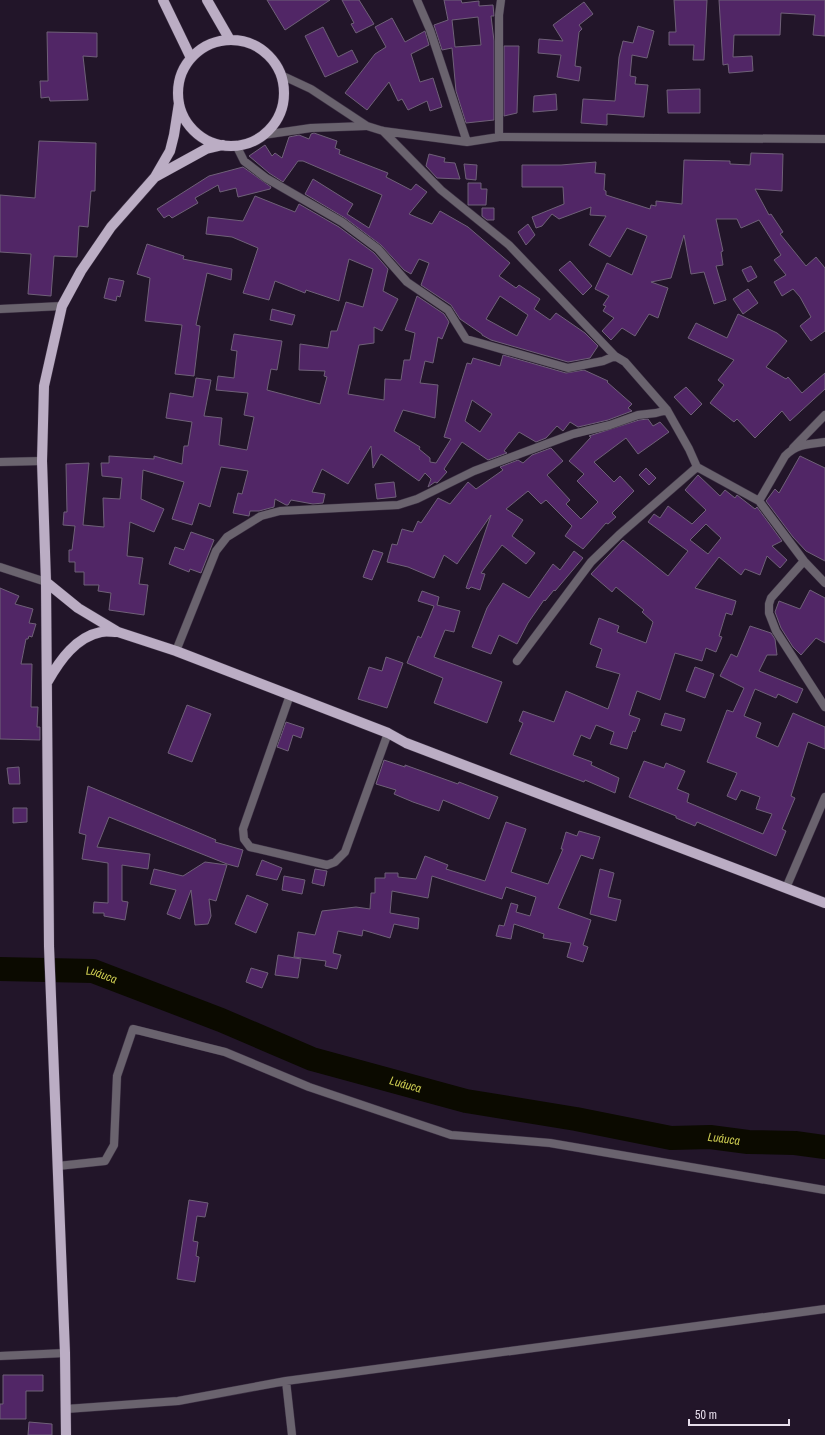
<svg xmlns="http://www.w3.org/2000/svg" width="825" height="1435" font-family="'Archivo Narrow',sans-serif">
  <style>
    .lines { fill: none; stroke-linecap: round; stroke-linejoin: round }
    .river { stroke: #0b0a00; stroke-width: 24 }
    .building { fill: #512666; stroke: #6f6078; fill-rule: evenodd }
    .minor-casing { stroke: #3d3144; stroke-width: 9 }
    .primary-casing { stroke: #3d3144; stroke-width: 11 }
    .minor { stroke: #6a636e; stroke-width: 8 }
    .primary { stroke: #bbadc4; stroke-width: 10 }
    .labels { text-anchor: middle; stroke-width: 3; stroke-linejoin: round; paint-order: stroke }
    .water-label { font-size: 12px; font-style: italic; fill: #cccb50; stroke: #221529 }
  </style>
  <rect width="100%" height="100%" fill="#221529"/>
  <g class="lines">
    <path class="river" id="s1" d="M 0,969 L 93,971 L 221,1020 L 312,1059 L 466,1101 L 576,1119 L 671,1138 L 710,1137 L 748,1142 L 795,1143 L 825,1147"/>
  </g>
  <path class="building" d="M 267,0 L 330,0 L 285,30 Z
    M 342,0 L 359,0 L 374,24 L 356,33 L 351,24 L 354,23 Z
    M 444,0 L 461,0 L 462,3 L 479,1 L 479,6 L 493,5 L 494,16 L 491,16 L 494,41 L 494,120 L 466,123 L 456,91 L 452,48 L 442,50 L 434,25 L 448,20 ZM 478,17 L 481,45 L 455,47 L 452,20 Z
    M 674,0 L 707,0 L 704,60 L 693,60 L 694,45 L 669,45 L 669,32 L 676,32 Z
    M 719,0 L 825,0 L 825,36 L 813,35 L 815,15 L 781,13 L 780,35 L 734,35 L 733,57 L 752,56 L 753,71 L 729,73 L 728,64 L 723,65 Z
    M 584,2 L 593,14 L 579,25 L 582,29 L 579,32 L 575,66 L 581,67 L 579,81 L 557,77 L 561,55 L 538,53 L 539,39 L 563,41 L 553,25 Z
    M 392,18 L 405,42 L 425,31 L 429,45 L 411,54 L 420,82 L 433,78 L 442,107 L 430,111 L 427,101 L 408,110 L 402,99 L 398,101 L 389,82 L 367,110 L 345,93 L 375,54 L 386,47 L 375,27 Z
    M 638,26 L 654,31 L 647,58 L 632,55 L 630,76 L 636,77 L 635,84 L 648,85 L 644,117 L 607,114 L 607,125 L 581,123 L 583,99 L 615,101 L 619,57 L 623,41 L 633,43 Z
    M 323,27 L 338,57 L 352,50 L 358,62 L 325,77 L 305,36 Z
    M 47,32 L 97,33 L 97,57 L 83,56 L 88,100 L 50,101 L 49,97 L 41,98 L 40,81 L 48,81 Z
    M 504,46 L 519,46 L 517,113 L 504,116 Z
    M 700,89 L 700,113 L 668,113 L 667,90 Z
    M 556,94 L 557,110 L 533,112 L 534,96 Z
    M 314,133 L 337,141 L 335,148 L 340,150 L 339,154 L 388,173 L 386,177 L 411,190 L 416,184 L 427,192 L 409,214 L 432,224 L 440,211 L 468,227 L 510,263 L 499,276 L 516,288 L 519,285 L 540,299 L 534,309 L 550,320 L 556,313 L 585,333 L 598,346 L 590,358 L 568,362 L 491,340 L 482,335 L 482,334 L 460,319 L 451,305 L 421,285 L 429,263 L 419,259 L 411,274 L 404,270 L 381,245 L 345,218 L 305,194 L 313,179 L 353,204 L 347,214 L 369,228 L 382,195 L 303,161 L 298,161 L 283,182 L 269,173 L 249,156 L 265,145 L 272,156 L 275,153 L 282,158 L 289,137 L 299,135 L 309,139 L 311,134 ZM 500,296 L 528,315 L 517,336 L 486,319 Z
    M 39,141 L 96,143 L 95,191 L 91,191 L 88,227 L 79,226 L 77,257 L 54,256 L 51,296 L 28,294 L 31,254 L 0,252 L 0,195 L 35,198 Z
    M 751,153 L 783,154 L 782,191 L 755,189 L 769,215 L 771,214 L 783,232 L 780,234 L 806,266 L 816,257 L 825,268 L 825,331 L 811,341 L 800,326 L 811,317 L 800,297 L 793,289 L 782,296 L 774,282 L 786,275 L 774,260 L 781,255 L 759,220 L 741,228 L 737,219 L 716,219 L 723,251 L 721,252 L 723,265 L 716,266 L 726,300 L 714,304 L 704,272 L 691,274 L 684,235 L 671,278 L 651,282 L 668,288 L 658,318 L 649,314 L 635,336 L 622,328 L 611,340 L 602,331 L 614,318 L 603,311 L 606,306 L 603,305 L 609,296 L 595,289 L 607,263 L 632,275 L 647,236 L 627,228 L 610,257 L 589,245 L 606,216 L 590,215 L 591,207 L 559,219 L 552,214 L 542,226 L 536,228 L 532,217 L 564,204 L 563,187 L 522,187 L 522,165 L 561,165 L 596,162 L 595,173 L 605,174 L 604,190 L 606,191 L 606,195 L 650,209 L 651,205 L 656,206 L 656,201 L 682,204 L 684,160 L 730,161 L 730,164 L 750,165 Z
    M 429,154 L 445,158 L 444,162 L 455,163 L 460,179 L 437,178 L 426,166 Z
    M 464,164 L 477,165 L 476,180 L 466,179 Z
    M 243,167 L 271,187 L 270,189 L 238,197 L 236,188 L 220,192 L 218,185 L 195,198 L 198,203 L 172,218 L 169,215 L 164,218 L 157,209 L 209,176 Z
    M 468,183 L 481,183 L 481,189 L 487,189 L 486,205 L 468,205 Z
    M 255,196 L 295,212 L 299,204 L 339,227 L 374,253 L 388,269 L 383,291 L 398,299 L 382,331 L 374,327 L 374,343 L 359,345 L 348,394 L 384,400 L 385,379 L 401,380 L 404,360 L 410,360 L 415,333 L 405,330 L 417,296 L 444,314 L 449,322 L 442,339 L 438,337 L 433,363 L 425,361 L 420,383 L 438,385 L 435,418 L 403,410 L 394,431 L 420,447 L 419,449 L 430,458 L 430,462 L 436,463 L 451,439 L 444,437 L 467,363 L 471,364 L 473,358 L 500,366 L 503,355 L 566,373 L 584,370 L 608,381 L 607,382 L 632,404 L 628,408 L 632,411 L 608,420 L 578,427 L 570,422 L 563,431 L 557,426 L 546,438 L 536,442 L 519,432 L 504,451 L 507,453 L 488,460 L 462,442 L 444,469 L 447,472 L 437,483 L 435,482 L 428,487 L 431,479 L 425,473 L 419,481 L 381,454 L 373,468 L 371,446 L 348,484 L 322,469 L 312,492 L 325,494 L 323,503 L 313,504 L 291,500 L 288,505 L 286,505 L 275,499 L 274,507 L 259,511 L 250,511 L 249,516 L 233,513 L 238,493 L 242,494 L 248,471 L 221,467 L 210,507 L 199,503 L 192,525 L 172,519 L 184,482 L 143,470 L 141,499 L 164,509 L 154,532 L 130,522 L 127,556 L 143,558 L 139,584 L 148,585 L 144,615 L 109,610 L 111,593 L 98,591 L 99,585 L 84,585 L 84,572 L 75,572 L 75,562 L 69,562 L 69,550 L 72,550 L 75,526 L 63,525 L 64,512 L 67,512 L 66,464 L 89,463 L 83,525 L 104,527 L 103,498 L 120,499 L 122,478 L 102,476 L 101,463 L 109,463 L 109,456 L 154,459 L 154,456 L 182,464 L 184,446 L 188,446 L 192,422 L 166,418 L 170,393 L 193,397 L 196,378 L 211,380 L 204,416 L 222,418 L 219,445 L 247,450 L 254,417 L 244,415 L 248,393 L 216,390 L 218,376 L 234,378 L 237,351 L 231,350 L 234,334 L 282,341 L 277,370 L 271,369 L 267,390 L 320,404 L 327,377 L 324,376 L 325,371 L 299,370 L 300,344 L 328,348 L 331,331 L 337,331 L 346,302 L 363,307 L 373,269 L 349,259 L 339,301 L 306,290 L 305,293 L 275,281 L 269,300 L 243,293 L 258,248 L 232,237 L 206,234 L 208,217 L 243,221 ZM 472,400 L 492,414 L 480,432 L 465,421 Z
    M 482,208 L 494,208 L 494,220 L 487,220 L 482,216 Z
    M 528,224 L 535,235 L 526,245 L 518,232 Z
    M 147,244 L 184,256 L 183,259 L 232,269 L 231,280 L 207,273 L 196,325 L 200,326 L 194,376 L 175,374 L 182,325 L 145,321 L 150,278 L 137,274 Z
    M 570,261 L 592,286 L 583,295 L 559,270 Z
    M 751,266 L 757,277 L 748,282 L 742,270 Z
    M 109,278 L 124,281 L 120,297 L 117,296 L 116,301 L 104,298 Z
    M 748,289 L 758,303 L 743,314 L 733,299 Z
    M 272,309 L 295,315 L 292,325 L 270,320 Z
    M 738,314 L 777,333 L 787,341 L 766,367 L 786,379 L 788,377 L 802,393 L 825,373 L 825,389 L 790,421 L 782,411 L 755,438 L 737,419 L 734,422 L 710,403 L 724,385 L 718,380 L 734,360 L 688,338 L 696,323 L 727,338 Z
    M 686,387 L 702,404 L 691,415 L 674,397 Z
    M 648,419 L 653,426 L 660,422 L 669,432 L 638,454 L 626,438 L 594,462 L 614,482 L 620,476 L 634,491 L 612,513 L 616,517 L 608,524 L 606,523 L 583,549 L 565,536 L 572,526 L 546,500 L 541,504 L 528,491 L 506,509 L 523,520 L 512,536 L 535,553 L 526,564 L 502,545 L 481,573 L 485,574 L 480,590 L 471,587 L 469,589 L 466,588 L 491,515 L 457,564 L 444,555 L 434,578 L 408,567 L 387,562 L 392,544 L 397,545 L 402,529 L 413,532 L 418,521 L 421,523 L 438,498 L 450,504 L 468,482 L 476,489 L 503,470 L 500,467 L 518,460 L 523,463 L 532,455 L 551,448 L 563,461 L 547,475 L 570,500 L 566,504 L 581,519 L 598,502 L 577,481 L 584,474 L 569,461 L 591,437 L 589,436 L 639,420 Z
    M 800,456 L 825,468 L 825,561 L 806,551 L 793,537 L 766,501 L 775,489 L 779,493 Z
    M 646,468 L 656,478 L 649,485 L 639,475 Z
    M 698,475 L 720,496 L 725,490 L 735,498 L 737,495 L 755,509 L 757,507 L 782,541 L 772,546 L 787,560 L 780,568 L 767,556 L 760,575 L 745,569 L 741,575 L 719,557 L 695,588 L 736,601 L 732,615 L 726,613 L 719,636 L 722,637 L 716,652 L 706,648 L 702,661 L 675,653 L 660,700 L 637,691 L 629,715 L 640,719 L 635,732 L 633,731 L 627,749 L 610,744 L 614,732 L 596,725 L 590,739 L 581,735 L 573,755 L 592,762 L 591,765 L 619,778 L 615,793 L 585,780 L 584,782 L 510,754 L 523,723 L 519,721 L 523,711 L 554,722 L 566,691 L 608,709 L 620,674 L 596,667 L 602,649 L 590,644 L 599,618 L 619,626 L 617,632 L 646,643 L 653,622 L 642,612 L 644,610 L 616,587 L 612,592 L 591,574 L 623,540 L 668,576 L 688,551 L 648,522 L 654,514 L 660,518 L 668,506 L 692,524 L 706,510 L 685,490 ZM 706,524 L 721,538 L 708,554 L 690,540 Z
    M 394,482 L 396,497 L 377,499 L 375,484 Z
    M 191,532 L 214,540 L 201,573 L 190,569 L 189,572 L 169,564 L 175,547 L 184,550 Z
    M 373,550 L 383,553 L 372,580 L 363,577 Z
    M 574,551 L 583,558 L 555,591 L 554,590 L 545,601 L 544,600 L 528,623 L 517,644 L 499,635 L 491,654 L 472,647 L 487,608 L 503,583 L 529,598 L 553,564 L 560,570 Z
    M 0,588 L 19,596 L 15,604 L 33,609 L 29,623 L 36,624 L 32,637 L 29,636 L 28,639 L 26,639 L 21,664 L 32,664 L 31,707 L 38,707 L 37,727 L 40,727 L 40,740 L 0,739 Z
    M 810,590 L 825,598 L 825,643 L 816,638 L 801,655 L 793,647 L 781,628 L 775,612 L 779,601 L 800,609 Z
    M 422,591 L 439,597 L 437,605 L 460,611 L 454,632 L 445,630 L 434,657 L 502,682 L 487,723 L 434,703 L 443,678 L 407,663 L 418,636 L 421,638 L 434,606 L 418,601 Z
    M 750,626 L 771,633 L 775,639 L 777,655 L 767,655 L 759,671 L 803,689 L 797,703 L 778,694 L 776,698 L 755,689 L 744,716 L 761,723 L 756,737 L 778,747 L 793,713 L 825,727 L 825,749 L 808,742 L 791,796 L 795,798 L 782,829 L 786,831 L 776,856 L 697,822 L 695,826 L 676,818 L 676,816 L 629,797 L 644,761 L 664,768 L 666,763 L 685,771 L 677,789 L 689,794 L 687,802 L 763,834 L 772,814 L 756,809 L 760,797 L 741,790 L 736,800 L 727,796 L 737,773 L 707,762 L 727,710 L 733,712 L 744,688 L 720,676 L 731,654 L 737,657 Z
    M 386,657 L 403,663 L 387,708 L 358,699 L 369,667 L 382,671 Z
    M 695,667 L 714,674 L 705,698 L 686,691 Z
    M 187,705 L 211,714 L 192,762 L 168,753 Z
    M 665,713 L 685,719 L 681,731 L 661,725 Z
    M 286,722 L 304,728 L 301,738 L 293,735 L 288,751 L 277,747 Z
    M 384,760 L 405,767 L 405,765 L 458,784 L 459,782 L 498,797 L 489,819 L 443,800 L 439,811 L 413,802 L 394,794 L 396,790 L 376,784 Z
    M 19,767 L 20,784 L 9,784 L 7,768 Z
    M 88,786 L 216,840 L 215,842 L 243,850 L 238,867 L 227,864 L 109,817 L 97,847 L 150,854 L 148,869 L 122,865 L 122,901 L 128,902 L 125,920 L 104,916 L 104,913 L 93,913 L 94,902 L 108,903 L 108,863 L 82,859 L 86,835 L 79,833 Z
    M 13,808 L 27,808 L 27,822 L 13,823 Z
    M 506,822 L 526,829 L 511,872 L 548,884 L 563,849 L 561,849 L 566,832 L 577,836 L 579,831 L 600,837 L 593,859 L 581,855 L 558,908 L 591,920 L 583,945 L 588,947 L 583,962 L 567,957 L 571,943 L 543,938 L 544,934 L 514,924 L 511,939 L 496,936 L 499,925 L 504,926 L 511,903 L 518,905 L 516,912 L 530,916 L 536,897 L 506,887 L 502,899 L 432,876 L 428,898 L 392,891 L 390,913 L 419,918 L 418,929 L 394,924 L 390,938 L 363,930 L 362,936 L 338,931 L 333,953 L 341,955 L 337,969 L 325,966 L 326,961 L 294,957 L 298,932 L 315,935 L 322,911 L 356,907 L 370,909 L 371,893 L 375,893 L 375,878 L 385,878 L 385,873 L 398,873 L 398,877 L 416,879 L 425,856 L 448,865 L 446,869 L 485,881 Z
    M 262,860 L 282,868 L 277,880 L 256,875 Z
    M 205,862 L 227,865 L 216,901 L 209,899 L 211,916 L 208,924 L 195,925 L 191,890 L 180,919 L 167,914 L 176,890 L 150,884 L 154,869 L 183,876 Z
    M 315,869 L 327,871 L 324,886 L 312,883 Z
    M 600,869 L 614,873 L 608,897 L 621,900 L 616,921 L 590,914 Z
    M 284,876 L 305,880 L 302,894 L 282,890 Z
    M 247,895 L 268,904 L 256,933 L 235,924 Z
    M 278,955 L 301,959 L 298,978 L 275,975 Z
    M 251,968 L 268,973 L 262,988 L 246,982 Z
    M 189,1200 L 208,1203 L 205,1217 L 197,1216 L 193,1241 L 198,1242 L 196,1256 L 199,1257 L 195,1282 L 177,1279 Z
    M 3,1375 L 43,1375 L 43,1391 L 26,1391 L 26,1419 L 0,1419 L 0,1404 L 3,1404 Z
    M 29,1422 L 52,1424 L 52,1435 L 28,1435 Z"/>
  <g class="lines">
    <g class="minor-casing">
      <path id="minor" d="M 417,0 L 430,30 L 467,142
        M 281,75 L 311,89 L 367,126 L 383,131 L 467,142 L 499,137 L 825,139
        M 383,131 L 441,190 L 509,245 L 615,356 L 625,362 L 667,410 L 689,449 L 697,467 L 759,501 L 804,561 L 825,583
        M 263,135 L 311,128 L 366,126
        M 499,137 L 499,15 L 501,0
        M 236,145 L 244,161 L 266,178 L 342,222 L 378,249 L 407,282 L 448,310 L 466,339 L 568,368 L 603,361 L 615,356
        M 0,309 L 62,306
        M 793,448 L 825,415
        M 0,462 L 42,461
        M 759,501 L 785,456 C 796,444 809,444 825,442
        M 804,561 L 771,598 L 769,604 L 769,613 L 776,631 L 825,707
        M 0,567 L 46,582
        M 176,651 L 216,551 L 227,537 L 261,516 L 280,511 L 398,505 L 417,499 L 474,471 L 573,434 L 610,425 L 638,415 L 656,413 L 667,410
        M 517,661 L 591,562 L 620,534 L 697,467
        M 290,695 L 243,829 L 244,839 L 250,847 L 327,865 L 335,862 L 345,852 L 388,733
        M 786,888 L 825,797
        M 58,1166 L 105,1161 L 114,1145 L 117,1076 L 133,1029 L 225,1052 L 309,1087 L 451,1135 L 550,1143 L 825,1190
        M 0,1356 L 65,1353
        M 286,1381 L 292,1435
        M 66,1409 L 178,1401 L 286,1381 L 825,1309"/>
    </g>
    <g class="primary-casing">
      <path id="primary" d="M 163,0 L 191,58
        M 207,0 L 230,40
        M178 93a53 53 0 1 1 106 0a53 53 0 1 1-106 0Z
        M 155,177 L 206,149 L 223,145
        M 46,582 L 78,608 L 118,632 L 176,651 L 388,733 L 406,743 L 825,903
        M 48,681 C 60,660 76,637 101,632 C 106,631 112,632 117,632
        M 66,1435 L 65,1353 L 49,946 L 46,582 L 42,461 L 44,386 L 62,306 L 81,271 L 111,227 L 155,177 L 170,151 L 174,135 L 179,103"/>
    </g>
    <use href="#minor" class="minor"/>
    <use href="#primary" class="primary"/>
  </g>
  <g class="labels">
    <g class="water-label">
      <text dy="4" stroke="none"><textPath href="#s1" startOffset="102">Luáuca</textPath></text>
      <text dy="4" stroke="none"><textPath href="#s1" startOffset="426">Luáuca</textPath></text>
      <text dy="4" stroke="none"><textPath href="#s1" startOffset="750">Luáuca</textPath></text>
    </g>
  </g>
  <path d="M689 1419v6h100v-6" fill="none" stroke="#e6ddeb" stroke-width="2"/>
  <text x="695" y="1419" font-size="12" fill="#e6ddeb" stroke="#221529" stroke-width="3" paint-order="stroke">50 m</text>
</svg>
